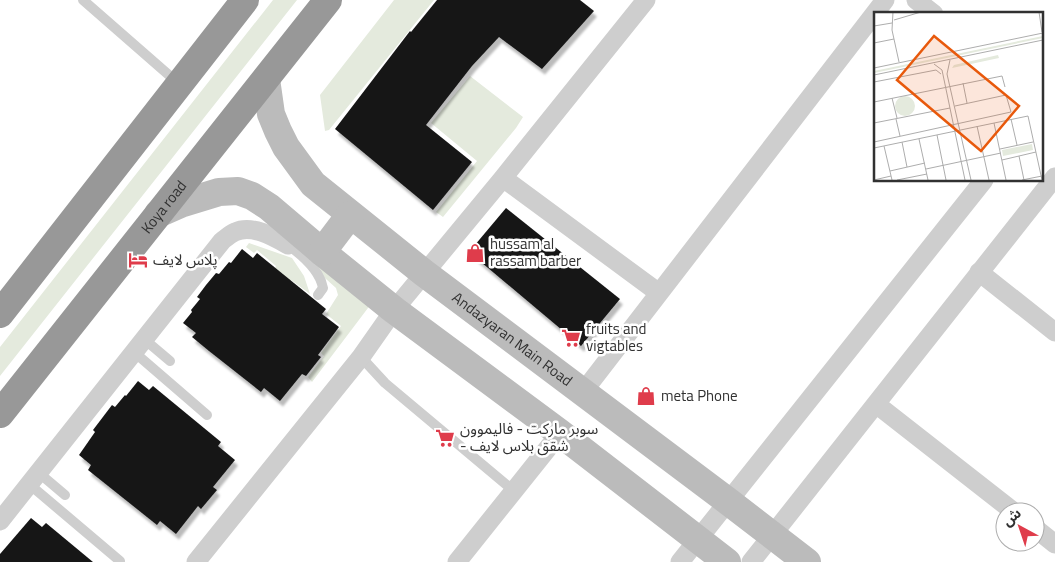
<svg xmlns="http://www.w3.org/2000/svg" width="1055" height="562" font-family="'Titillium Web','Noto Sans Arabic',sans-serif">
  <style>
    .green { fill: #e4eadd }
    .building { fill: #181818; filter: url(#shadow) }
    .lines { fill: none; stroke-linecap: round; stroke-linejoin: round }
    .lane { stroke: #cecece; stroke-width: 10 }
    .street { stroke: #cecece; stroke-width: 19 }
    .secondary { stroke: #bbb; stroke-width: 28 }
    .highway { stroke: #989898; stroke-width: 28 }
    .labels { text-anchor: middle; stroke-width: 5; stroke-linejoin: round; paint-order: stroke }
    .street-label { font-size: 15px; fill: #313131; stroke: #fff }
    .poi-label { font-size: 15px; fill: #313131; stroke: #fff; text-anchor: start }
    .inset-road { fill: none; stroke: #adadad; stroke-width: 1 }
    .view { fill: #e8590c; fill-opacity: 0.15; stroke: #e8590c; stroke-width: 2.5 }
    .inset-edge { fill: none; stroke: #313131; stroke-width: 2.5 }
  </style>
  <defs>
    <filter id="shadow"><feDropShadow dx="3" dy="5.5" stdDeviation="1" flood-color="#0004"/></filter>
  </defs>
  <rect width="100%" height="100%" fill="#fff"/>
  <path class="green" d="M 273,0 L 297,0 L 0,376 L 0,347 Z
    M 394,0 L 434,0 L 329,130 L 325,131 L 320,95 Z
    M 470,76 L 523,117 L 516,128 L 443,217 L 436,212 L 477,161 L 431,123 Z
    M 249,243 L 292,258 L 304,276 L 310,294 L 291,280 L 288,283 L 274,271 L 276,266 L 257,250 L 254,253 L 246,247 Z
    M 305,248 L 371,304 L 312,382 L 308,377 L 324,356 L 321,353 L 341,326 L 326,314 L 338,295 L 336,288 L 316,270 Z"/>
  <path class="building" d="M 437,0 L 580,0 L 594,11 L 542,69 L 499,37 L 472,66 L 426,125 L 472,162 L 433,210 L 335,129 L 410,31 L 411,32 Z
    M 506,208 L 620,299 L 581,346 L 469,252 Z
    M 242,249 L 253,258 L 257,253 L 326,309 L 322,314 L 339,327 L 318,355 L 321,357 L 306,376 L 302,374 L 280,401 L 264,388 L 261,392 L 209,351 L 192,337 L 196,333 L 183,323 L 192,312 L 191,310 L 200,299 L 197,297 L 206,285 L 216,273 L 219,274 L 229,262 L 231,263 Z
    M 138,381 L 149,390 L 153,386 L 221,442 L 218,446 L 235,460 L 213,487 L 217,490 L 201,509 L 198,506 L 176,534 L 160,521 L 157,525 L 88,470 L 91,465 L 79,455 L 95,432 L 93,430 L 112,405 L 115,407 L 125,395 L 126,396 Z
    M 31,518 L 42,527 L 46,523 L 93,562 L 0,562 L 0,554 Z"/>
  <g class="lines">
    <path class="lane" d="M 83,0 L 178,83
      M 290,242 L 288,245 C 302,255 320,271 323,288 L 318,295
      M 144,339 L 170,361
      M 134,352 L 207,415
      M 361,357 L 385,383 L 514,491
      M 39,473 L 65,495
      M 29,484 L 120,561"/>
    <path class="street" d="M 916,0 L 934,14
      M 503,178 L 659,293
      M 979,272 L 1055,332
      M 583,392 L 885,0
      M 876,404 L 1014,512
      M 0,521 L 222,241 C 226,238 230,234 235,232 C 252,224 274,237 288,245
      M 1035,528 L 1055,544
      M 196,562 L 361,357 L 394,310 L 503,178 L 646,0
      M 457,562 L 560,433
      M 680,562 L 984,180
      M 751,562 L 1055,177"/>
    <g class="secondary">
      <path id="s1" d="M 266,79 L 271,114 L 278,131 L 286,147 L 313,184 L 424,273 L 729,502 L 807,562"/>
      <path d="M 158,214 L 183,203 L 219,192 L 238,191 L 252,196 L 269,207 L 322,252 L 394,310 L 560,433 L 727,562"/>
      <path d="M 322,252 L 350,215"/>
    </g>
    <g class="highway">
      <path d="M 0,314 L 245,0"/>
      <path id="s2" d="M 0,414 L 328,0"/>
    </g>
  </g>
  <defs>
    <g id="shop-bare" transform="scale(1.5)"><path d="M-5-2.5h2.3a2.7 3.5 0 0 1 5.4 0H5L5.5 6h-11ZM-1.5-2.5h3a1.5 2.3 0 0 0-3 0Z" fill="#df3c4b" stroke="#fff" stroke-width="2.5" paint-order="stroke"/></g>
    <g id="hotel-bare" transform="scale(1.5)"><path d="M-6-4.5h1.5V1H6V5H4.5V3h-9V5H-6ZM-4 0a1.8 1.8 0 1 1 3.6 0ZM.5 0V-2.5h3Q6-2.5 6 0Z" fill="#df3c4b" stroke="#fff" stroke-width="2.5" paint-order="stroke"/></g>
    <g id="supermarket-bare" transform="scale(1.5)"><path d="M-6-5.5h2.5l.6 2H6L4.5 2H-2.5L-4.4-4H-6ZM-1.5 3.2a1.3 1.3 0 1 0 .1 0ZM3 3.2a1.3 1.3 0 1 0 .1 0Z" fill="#df3c4b" stroke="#fff" stroke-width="2.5" paint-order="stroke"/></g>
  </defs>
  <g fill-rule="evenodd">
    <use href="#shop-bare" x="475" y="253"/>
    <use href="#hotel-bare" x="138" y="260"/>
    <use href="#supermarket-bare" x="571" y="338"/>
    <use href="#shop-bare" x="646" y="396"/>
    <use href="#supermarket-bare" x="445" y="438"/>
  </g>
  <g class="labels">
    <g class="street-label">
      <text dy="5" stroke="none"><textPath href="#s2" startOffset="264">Koya road</textPath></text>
      <text dy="5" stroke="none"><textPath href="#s1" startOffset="370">Andazyaran Main Road</textPath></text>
    </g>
    <g class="poi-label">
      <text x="490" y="249">hussam al<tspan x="490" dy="17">rassam barber</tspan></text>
      <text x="153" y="265">پلاس لایف</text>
      <text x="586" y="334">fruits and<tspan x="586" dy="17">vigtables</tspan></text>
      <text x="661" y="401">meta Phone</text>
      <text x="460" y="434">سوبر ماركت - فاليموون<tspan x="460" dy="17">- شقق بلاس لايف</tspan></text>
    </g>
  </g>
  <g transform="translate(874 12)">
    <rect width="169" height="169" fill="#fff"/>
    <path d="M 169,24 L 169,26 L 0,61 L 0,59 ZM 124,43 L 125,46 L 78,56 L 80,53 ZM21 94a10 10 0 1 1 20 0a10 10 0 1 1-20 0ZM 158,132 L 159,138 L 129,144 L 128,138 Z" fill="#e4eadd"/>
    <path class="inset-road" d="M 19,0 L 18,18 L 25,50M 165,0 L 168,20M 20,8 L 47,0M 0,14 L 18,11M 0,31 L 20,27M 76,48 L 73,62 L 97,168M 60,52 L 68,58 L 91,168M 0,56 L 169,21M 0,63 L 169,28M 0,70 L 62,58 L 67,62M 89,71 L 93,91M 18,86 L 23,106M 0,90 L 128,64 L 131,75M 22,107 L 26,124M 137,107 L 143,133M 0,111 L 76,96M 120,111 L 132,168M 103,114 L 115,168M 63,123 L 72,168M 45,127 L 54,168M 0,130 L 137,100 L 132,83 L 81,94M 28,130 L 33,155M 10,134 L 18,168M 0,136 L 154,104 L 168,168M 126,137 L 159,130M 145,144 L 150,168M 128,148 L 162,140M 52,157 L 127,141M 16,159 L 51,151M 0,168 L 17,164M 23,168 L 53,162M 148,168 L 168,164"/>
    <path class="view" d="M 60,24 L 145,94 L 107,139 L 23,68 Z"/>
    <rect width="169" height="169" class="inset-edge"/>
  </g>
  <g transform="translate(1020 527) rotate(320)"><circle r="24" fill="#ffffff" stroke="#adadad"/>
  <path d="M0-4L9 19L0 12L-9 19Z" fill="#df3c4b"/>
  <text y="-8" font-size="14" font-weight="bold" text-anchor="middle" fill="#313131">ش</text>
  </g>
</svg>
